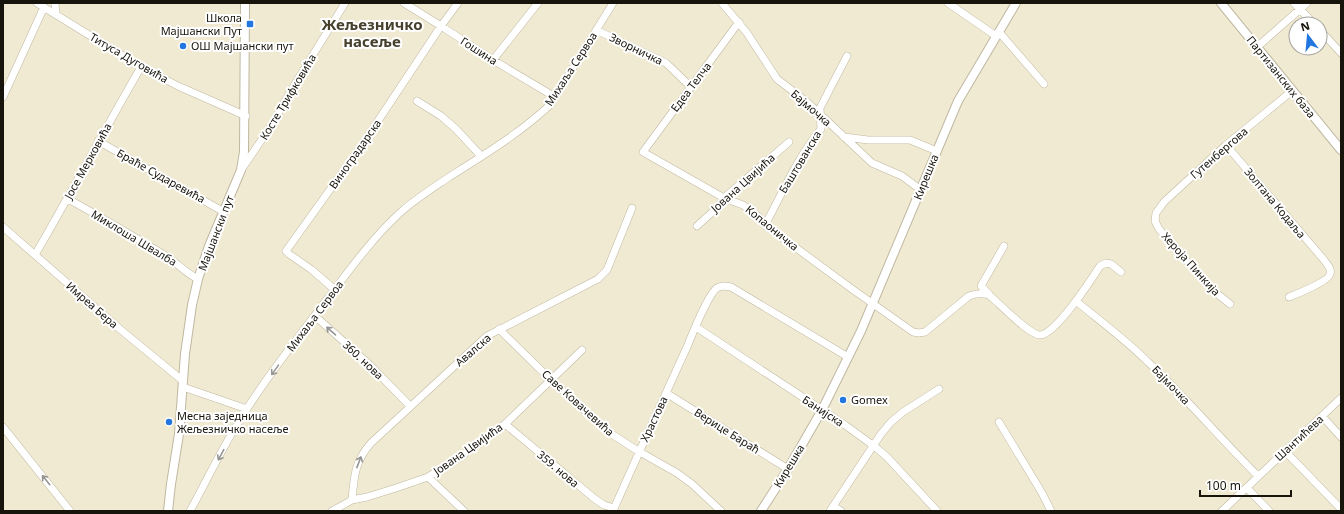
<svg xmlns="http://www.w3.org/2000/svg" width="1344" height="514" font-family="'Noto Sans',sans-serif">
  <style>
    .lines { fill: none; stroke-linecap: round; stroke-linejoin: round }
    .minor-casing { stroke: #bfb8a1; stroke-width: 8 }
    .tertiary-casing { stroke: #bfb8a1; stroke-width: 10 }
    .minor { stroke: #fff; stroke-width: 7 }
    .tertiary { stroke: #fff; stroke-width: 8 }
    .oneway { stroke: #979592 }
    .poi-dot { fill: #2276e0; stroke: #fff; stroke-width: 1.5 }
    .labels { text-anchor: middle; stroke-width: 4; stroke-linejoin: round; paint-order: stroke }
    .poi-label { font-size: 11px; fill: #17140c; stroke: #fff; text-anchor: start }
    .street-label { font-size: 11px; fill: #17140c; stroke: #fff }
    .district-label { font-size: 15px; font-weight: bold; fill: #46402c; stroke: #fff }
  </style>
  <rect width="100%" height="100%" fill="#f1ead2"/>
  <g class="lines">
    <g class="minor-casing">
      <path id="minor" d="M 37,3 L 141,67 L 178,86 L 246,116
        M 55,3 L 56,14
        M 404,3 L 441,26 L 493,60 L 555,97
        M 722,3 L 747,33 L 777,79 L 807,102 L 872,163 L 902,176 L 921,190
        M 948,3 L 996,36
        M 1294,3 L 1314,24
        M 739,22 L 643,152 L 724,198 L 743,205 L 759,217 L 765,225 L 852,289 L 913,332 L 919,333 L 925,332 L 969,296 C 976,293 982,293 989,295 C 999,303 1029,335 1040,335 C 1055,335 1091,280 1100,266 L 1106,263 L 1111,264 L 1121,272
        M 596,30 L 666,63 L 691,87
        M 1320,30 L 1341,53
        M 999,32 L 1044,84
        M 1257,47 L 1307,3
        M 493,60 L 538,3
        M 3,97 L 44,7
        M 417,101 L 441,116 L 456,129 L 481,156
        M 844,137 L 868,140 L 910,140 L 937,151
        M 98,141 L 224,212
        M 1226,145 L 1324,260 C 1327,264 1332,269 1330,274 C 1329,281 1297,294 1289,297
        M 241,170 L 271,126 L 295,84 L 345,3
        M 68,199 C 101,217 133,236 166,256 C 177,263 187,274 198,279
        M 765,225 C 783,192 797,158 821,129 L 820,108 L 847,56
        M 697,226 L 719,206 L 724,198 L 789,142
        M 3,227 L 121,330 L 183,381
        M 35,255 C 71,193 105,129 141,67
        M 335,290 L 312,270 L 289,254 L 286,251 L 362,145 L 441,26 L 458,3
        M 989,294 L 981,286 L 1004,246
        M 1076,301 C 1100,321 1126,340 1148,362 C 1186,398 1221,439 1258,476
        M 1230,304 L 1211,289 L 1159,229 L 1155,221 L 1156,213 L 1164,202 L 1226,145 L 1292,91
        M 315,316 L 370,365 L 410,406
        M 696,327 L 845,425 L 874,446 L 887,457 L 937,511
        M 499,329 L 551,380 L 597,422 L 610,433 L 638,451 L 677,473 L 692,484 L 721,511
        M 183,387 L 247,409
        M 666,393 L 788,469
        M 1322,416 L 1341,437
        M 999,422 L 1042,493 L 1051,511
        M 505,424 L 595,499 L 604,505 L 614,508
        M 3,427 L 70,511
        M 1285,451 L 1341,509
        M 428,477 L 464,511
        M 1247,488 L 1269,511
        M 352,500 C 354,476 355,461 371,443 L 487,336 L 598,279 L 607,270 L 632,208
        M 833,506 L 841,511
        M 190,511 C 206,482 220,452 238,423 C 264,380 297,339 328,298 C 351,268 374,236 402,211 C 417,198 433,188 449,177 C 484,155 520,133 550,105 L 613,3
        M 332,511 L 352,500 L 367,497 L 396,488 L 428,477 L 460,457 L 505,424 L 582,350
        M 613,511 C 637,456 662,402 687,347 C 691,337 709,293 717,288 C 721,285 726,286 731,287 L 848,357
        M 830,511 L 881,434 L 891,422 L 903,412 L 939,389
        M 1222,511 L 1341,398"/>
    </g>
    <g class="tertiary-casing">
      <path id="tertiary" d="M 1221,3 L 1341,150
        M 168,511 L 171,484 L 179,434 L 185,354 L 192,305 L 198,279 L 209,246 L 241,170 L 244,152 L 245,3
        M 761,511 L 788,469 L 822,410 L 861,331 L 958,101 L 1016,3"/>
    </g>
    <use href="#minor" class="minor"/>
    <use href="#tertiary" class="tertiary"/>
  </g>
  <defs><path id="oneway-shaft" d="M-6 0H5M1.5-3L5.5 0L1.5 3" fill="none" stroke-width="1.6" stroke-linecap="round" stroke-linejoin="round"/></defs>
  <g class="oneway">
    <use href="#oneway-shaft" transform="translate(331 331) rotate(-139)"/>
    <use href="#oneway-shaft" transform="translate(275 370) rotate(125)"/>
    <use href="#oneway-shaft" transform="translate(221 455) rotate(118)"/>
    <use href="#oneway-shaft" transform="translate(359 462) rotate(-69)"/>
    <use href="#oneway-shaft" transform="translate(46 480) rotate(-129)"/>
  </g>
  <g class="poi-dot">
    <rect x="246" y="20" width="8" height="8" rx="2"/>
    <circle cx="183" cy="46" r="4"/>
    <circle cx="843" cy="400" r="4"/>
    <circle cx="169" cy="422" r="4"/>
  </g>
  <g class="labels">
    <g class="poi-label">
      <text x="242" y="22" text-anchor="end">Школа<tspan x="242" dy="13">Мајшански Пут</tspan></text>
      <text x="191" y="50">ОШ Мајшански пут</text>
      <text x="851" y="404">Gomex</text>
      <text x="177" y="420">Месна заједница<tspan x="177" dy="13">Жељезничко насеље</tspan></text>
    </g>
    <g class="street-label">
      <text transform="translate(636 49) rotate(26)" y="4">Зворничка</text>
      <text transform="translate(479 51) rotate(33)" y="4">Гошина</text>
      <text transform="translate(129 58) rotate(30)" y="4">Титуса Дуговића</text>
      <text transform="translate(571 69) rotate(-57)" y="4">Михаља Сервоа</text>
      <text transform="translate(1281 77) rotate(51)" y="4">Партизанских база</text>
      <text transform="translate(691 87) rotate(-53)" y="4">Едеа Телча</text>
      <text transform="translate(288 97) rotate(-59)" y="4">Косте Трифковића</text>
      <text transform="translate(811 108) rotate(41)" y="4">Бајмочка</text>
      <text transform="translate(1219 153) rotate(-41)" y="4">Гутенбергова</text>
      <text transform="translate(355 154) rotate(-55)" y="4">Виноградарска</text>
      <text transform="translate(88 161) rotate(-61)" y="4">Јосе Мерковића</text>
      <text transform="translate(800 162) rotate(-59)" y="4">Баштованска</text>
      <text transform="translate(161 176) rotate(29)" y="4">Браће Сударевића</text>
      <text transform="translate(926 177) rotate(-68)" y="4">Кирешка</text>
      <text transform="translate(743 183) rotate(-42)" y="4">Јована Цвијића</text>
      <text transform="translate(1275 203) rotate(50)" y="4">Золтана Кодаља</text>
      <text transform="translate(772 228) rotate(39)" y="4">Копаоничка</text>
      <text transform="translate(216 233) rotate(-69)" y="4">Мајшански пут</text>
      <text transform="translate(134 238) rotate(31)" y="4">Миклоша Швалба</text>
      <text transform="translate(1191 264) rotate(48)" y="4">Хероја Пинкија</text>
      <text transform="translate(92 305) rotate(41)" y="4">Имреа Бера</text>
      <text transform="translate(315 316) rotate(-53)" y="4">Михаља Сервоа</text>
      <text transform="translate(473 350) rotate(-41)" y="4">Авалска</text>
      <text transform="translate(363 360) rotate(43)" y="4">360. нова</text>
      <text transform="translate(1171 385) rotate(46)" y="4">Бајмочка</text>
      <text transform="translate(578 403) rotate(42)" y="4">Саве Ковачевића</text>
      <text transform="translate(823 411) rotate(33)" y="4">Банијска</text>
      <text transform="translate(654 419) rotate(-65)" y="4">Храстова</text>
      <text transform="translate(727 431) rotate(32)" y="4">Верице Бараћ</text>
      <text transform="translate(1299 438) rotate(-43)" y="4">Шантићева</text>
      <text transform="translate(468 449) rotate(-35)" y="4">Јована Цвијића</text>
      <text transform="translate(789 466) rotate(-59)" y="4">Кирешка</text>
      <text transform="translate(558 469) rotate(40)" y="4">359. нова</text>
    </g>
    <g class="district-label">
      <text x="372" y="30">Жељезничко<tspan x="372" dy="17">насеље</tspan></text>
    </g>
  </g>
  <rect width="1344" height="514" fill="none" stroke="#17140c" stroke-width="8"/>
  <g transform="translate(1308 36) rotate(344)"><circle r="19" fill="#ffffff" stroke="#a2a19e"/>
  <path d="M0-3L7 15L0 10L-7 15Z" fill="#2276e0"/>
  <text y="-6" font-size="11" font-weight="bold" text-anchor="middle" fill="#17140c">N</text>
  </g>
  <path d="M1200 490v6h91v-6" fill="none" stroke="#17140c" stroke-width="2"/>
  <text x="1206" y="490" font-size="12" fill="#17140c" stroke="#ffffff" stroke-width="3" paint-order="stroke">100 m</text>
</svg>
